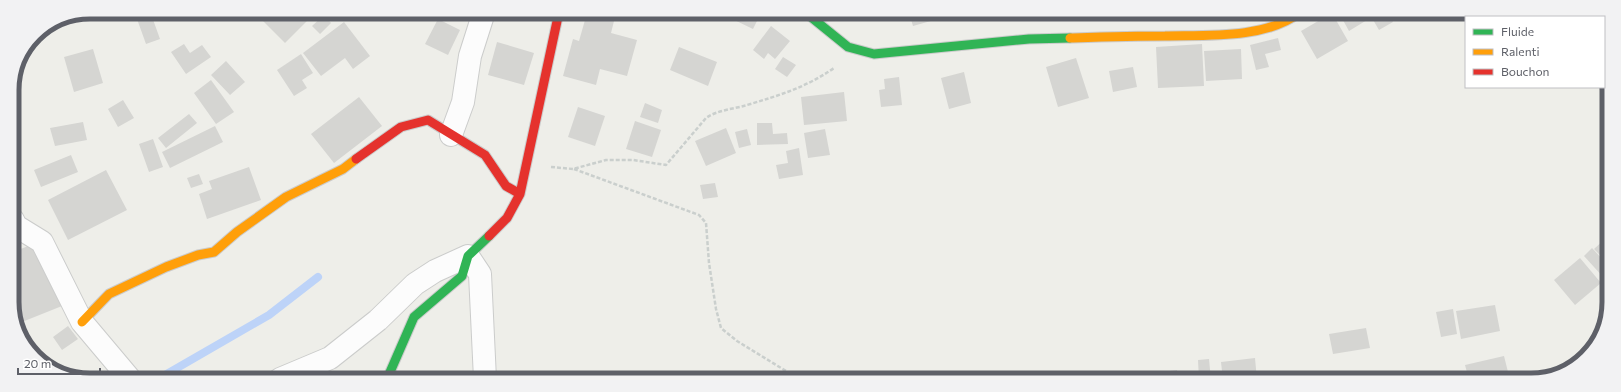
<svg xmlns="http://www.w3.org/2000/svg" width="1621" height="392" font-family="Commissioner,sans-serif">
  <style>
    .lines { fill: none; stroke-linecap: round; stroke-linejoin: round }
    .stream { stroke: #bdd3f8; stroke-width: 8 }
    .building { fill: #d5d5d2 }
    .street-casing { stroke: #cbcccb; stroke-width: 24 }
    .fast-casing { stroke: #cbcbcb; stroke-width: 11 }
    .slow-casing { stroke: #cbcbcb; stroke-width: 11 }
    .jam-casing { stroke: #cbcbcb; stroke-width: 11 }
    .path { stroke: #cacfcd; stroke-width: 2.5; stroke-dasharray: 4 2; stroke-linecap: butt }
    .street { stroke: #fcfcfc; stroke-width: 22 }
    .fast { stroke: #30b455; stroke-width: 9 }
    .slow { stroke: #ff9f0a; stroke-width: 9 }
    .jam { stroke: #e5322d; stroke-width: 9 }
    .rim { fill: none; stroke: #5e6068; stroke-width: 5 }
  </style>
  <rect width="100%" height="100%" fill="#eeeee9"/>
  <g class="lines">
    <path class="stream" d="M 158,379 L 269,315 L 318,277"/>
  </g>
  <path class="building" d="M 272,12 L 275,12 L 280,17 L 285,12 L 298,12 L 307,21 L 285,43 L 263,21 Z
    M 519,12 L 535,12 L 532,18 Z
    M 587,13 L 616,13 L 611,33 L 637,40 L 627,76 L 600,69 L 596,85 L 563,76 L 573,39 L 579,41 Z
    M 728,13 L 761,13 L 753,29 L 726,16 Z
    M 830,13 L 862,13 L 862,14 L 831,19 Z
    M 909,13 L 936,13 L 938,19 L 913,26 Z
    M 1332,13 L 1348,41 L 1317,59 L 1301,31 Z
    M 1339,13 L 1362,13 L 1367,20 L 1349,31 Z
    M 1369,13 L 1388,13 L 1393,22 L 1379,30 Z
    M 151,14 L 160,39 L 146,44 L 137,19 Z
    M 324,15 L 331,23 L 320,34 L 312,26 Z
    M 438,19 L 460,30 L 448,55 L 425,44 Z
    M 344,22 L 370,56 L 353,69 L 345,58 L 321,76 L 303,53 Z
    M 771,26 L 790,41 L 775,59 L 768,53 L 764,59 L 753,50 Z
    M 1278,38 L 1281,50 L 1265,54 L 1269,67 L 1256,70 L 1250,45 Z
    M 497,42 L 534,53 L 524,85 L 488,75 Z
    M 184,44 L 190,53 L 202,45 L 211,57 L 186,74 L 171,52 Z
    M 1202,44 L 1204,86 L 1158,88 L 1156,47 Z
    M 679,47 L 717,62 L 708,86 L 670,70 Z
    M 93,49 L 103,83 L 74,92 L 64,57 Z
    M 1241,49 L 1242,79 L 1206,81 L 1204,51 Z
    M 301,54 L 313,73 L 302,80 L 307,88 L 294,96 L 277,70 Z
    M 783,57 L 796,65 L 787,77 L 775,69 Z
    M 1076,58 L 1089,98 L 1058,107 L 1046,67 Z
    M 226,61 L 245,82 L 230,95 L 211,75 Z
    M 1133,67 L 1137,87 L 1113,92 L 1109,71 Z
    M 964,72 L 971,103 L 949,109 L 941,78 Z
    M 899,77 L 902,105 L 881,107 L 879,90 L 885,89 L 884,79 Z
    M 211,80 L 234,112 L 216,124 L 194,93 Z
    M 844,92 L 847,121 L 804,125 L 801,97 Z
    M 359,97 L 382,126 L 334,163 L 311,134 Z
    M 123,100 L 134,118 L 118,127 L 108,109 Z
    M 645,103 L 662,110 L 658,123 L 640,117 Z
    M 578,107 L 605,116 L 595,146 L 568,137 Z
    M 189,114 L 197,123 L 166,148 L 158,138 Z
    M 635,121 L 661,130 L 652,157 L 626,149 Z
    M 83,122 L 87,140 L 55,146 L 50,128 Z
    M 757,123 L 772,123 L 773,134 L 787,133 L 788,144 L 757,145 Z
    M 215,126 L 223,142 L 170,168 L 162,152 Z
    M 726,128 L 736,153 L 706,166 L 695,141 Z
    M 747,129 L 751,145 L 739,148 L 735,132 Z
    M 825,129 L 830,155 L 808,158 L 804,133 Z
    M 153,139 L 163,167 L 149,172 L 139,144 Z
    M 799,148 L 803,175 L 779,179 L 776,165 L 788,163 L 786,151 Z
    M 71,155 L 78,172 L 41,187 L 34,170 Z
    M 249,167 L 261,200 L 207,219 L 199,194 L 212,189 L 209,181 Z
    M 106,170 L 127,210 L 68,240 L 48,200 Z
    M 199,174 L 203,184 L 191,188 L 187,178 Z
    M 715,183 L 718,197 L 703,199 L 700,185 Z
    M 1607,237 L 1607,262 L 1594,249 Z
    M 36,243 L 62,306 L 17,324 L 14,318 L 13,252 Z
    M 1592,248 L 1607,264 L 1607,275 L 1604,278 L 1584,256 Z
    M 1580,258 L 1601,283 L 1575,305 L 1554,280 Z
    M 1495,305 L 1500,331 L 1461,339 L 1456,311 Z
    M 1453,309 L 1457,334 L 1441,337 L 1436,312 Z
    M 68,326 L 78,339 L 62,350 L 53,337 Z
    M 1366,328 L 1370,348 L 1333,354 L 1329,334 Z
    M 1504,356 L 1510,380 L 1469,380 L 1465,365 Z
    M 1255,358 L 1257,380 L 1223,380 L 1221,362 Z
    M 1209,359 L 1211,380 L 1199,380 L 1198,360 Z
    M 1177,370 L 1178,380 L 1148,379 L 1147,374 Z"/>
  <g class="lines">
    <g class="street-casing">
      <path id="street" d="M 451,135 L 463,102 L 470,56 L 484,12
        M 13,220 L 16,226 L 42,242 L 82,322 L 130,379
        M 280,379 L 330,358 L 378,320 L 415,284 L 435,271 L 468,256 L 480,274 L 485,379"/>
    </g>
    <g class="fast-casing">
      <path id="fast" d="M 806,13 L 848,47 L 874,54 L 1029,39 L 1070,38
        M 387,379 L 414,317 L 462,276 L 468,256 L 489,236"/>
    </g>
    <g class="slow-casing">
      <path id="slow" d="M 1070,38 C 1102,37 1133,36 1165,36 C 1206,35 1265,39 1299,13
        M 82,322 L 109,294 L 166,267 L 198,255 L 214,252 L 237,232 L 286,197 L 343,169 L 356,159"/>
    </g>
    <g class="jam-casing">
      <path id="jam" d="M 356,159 L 401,127 L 428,120 L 485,155 L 506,186 L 520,194
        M 489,236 L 507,218 L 520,194 L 559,12"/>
    </g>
    <path class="path" d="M 551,167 L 573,169 L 606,160 L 633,160 L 666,165 L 706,118 C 717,110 734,109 747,105 C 780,95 805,88 834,68
      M 574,169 L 699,215 L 706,223 L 709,263 L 716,309 L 721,328 L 737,341 L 799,379"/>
    <use href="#street" class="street"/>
    <use href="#fast" class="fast"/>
    <use href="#slow" class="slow"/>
    <use href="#jam" class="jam"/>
  </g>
  <path d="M0 0H1621V392H0ZM90 19H1531A71 71 0 0 1 1602 90V302A71 71 0 0 1 1531 373H90A71 71 0 0 1 19 302V90A71 71 0 0 1 90 19Z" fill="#f2f2f3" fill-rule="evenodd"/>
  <path class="rim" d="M90 19H1531A71 71 0 0 1 1602 90V302A71 71 0 0 1 1531 373H90A71 71 0 0 1 19 302V90A71 71 0 0 1 90 19Z"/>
  <rect x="1465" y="16" width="140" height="72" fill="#ffffff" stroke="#bfbfc3"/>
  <rect x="1473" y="29" width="20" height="6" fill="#30b455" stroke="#bfbfc3"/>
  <text x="1501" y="36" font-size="12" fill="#5e6068">Fluide</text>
  <rect x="1473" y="49" width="20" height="6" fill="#ff9f0a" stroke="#bfbfc3"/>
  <text x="1501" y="56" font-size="12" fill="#5e6068">Ralenti</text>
  <rect x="1473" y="69" width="20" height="6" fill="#e5322d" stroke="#bfbfc3"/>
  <text x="1501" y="76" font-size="12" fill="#5e6068">Bouchon</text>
  <path d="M18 368v6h82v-6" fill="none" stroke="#5e6068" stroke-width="2"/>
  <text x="24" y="368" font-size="12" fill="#5e6068" stroke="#ffffff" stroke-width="3" paint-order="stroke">20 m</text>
</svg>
